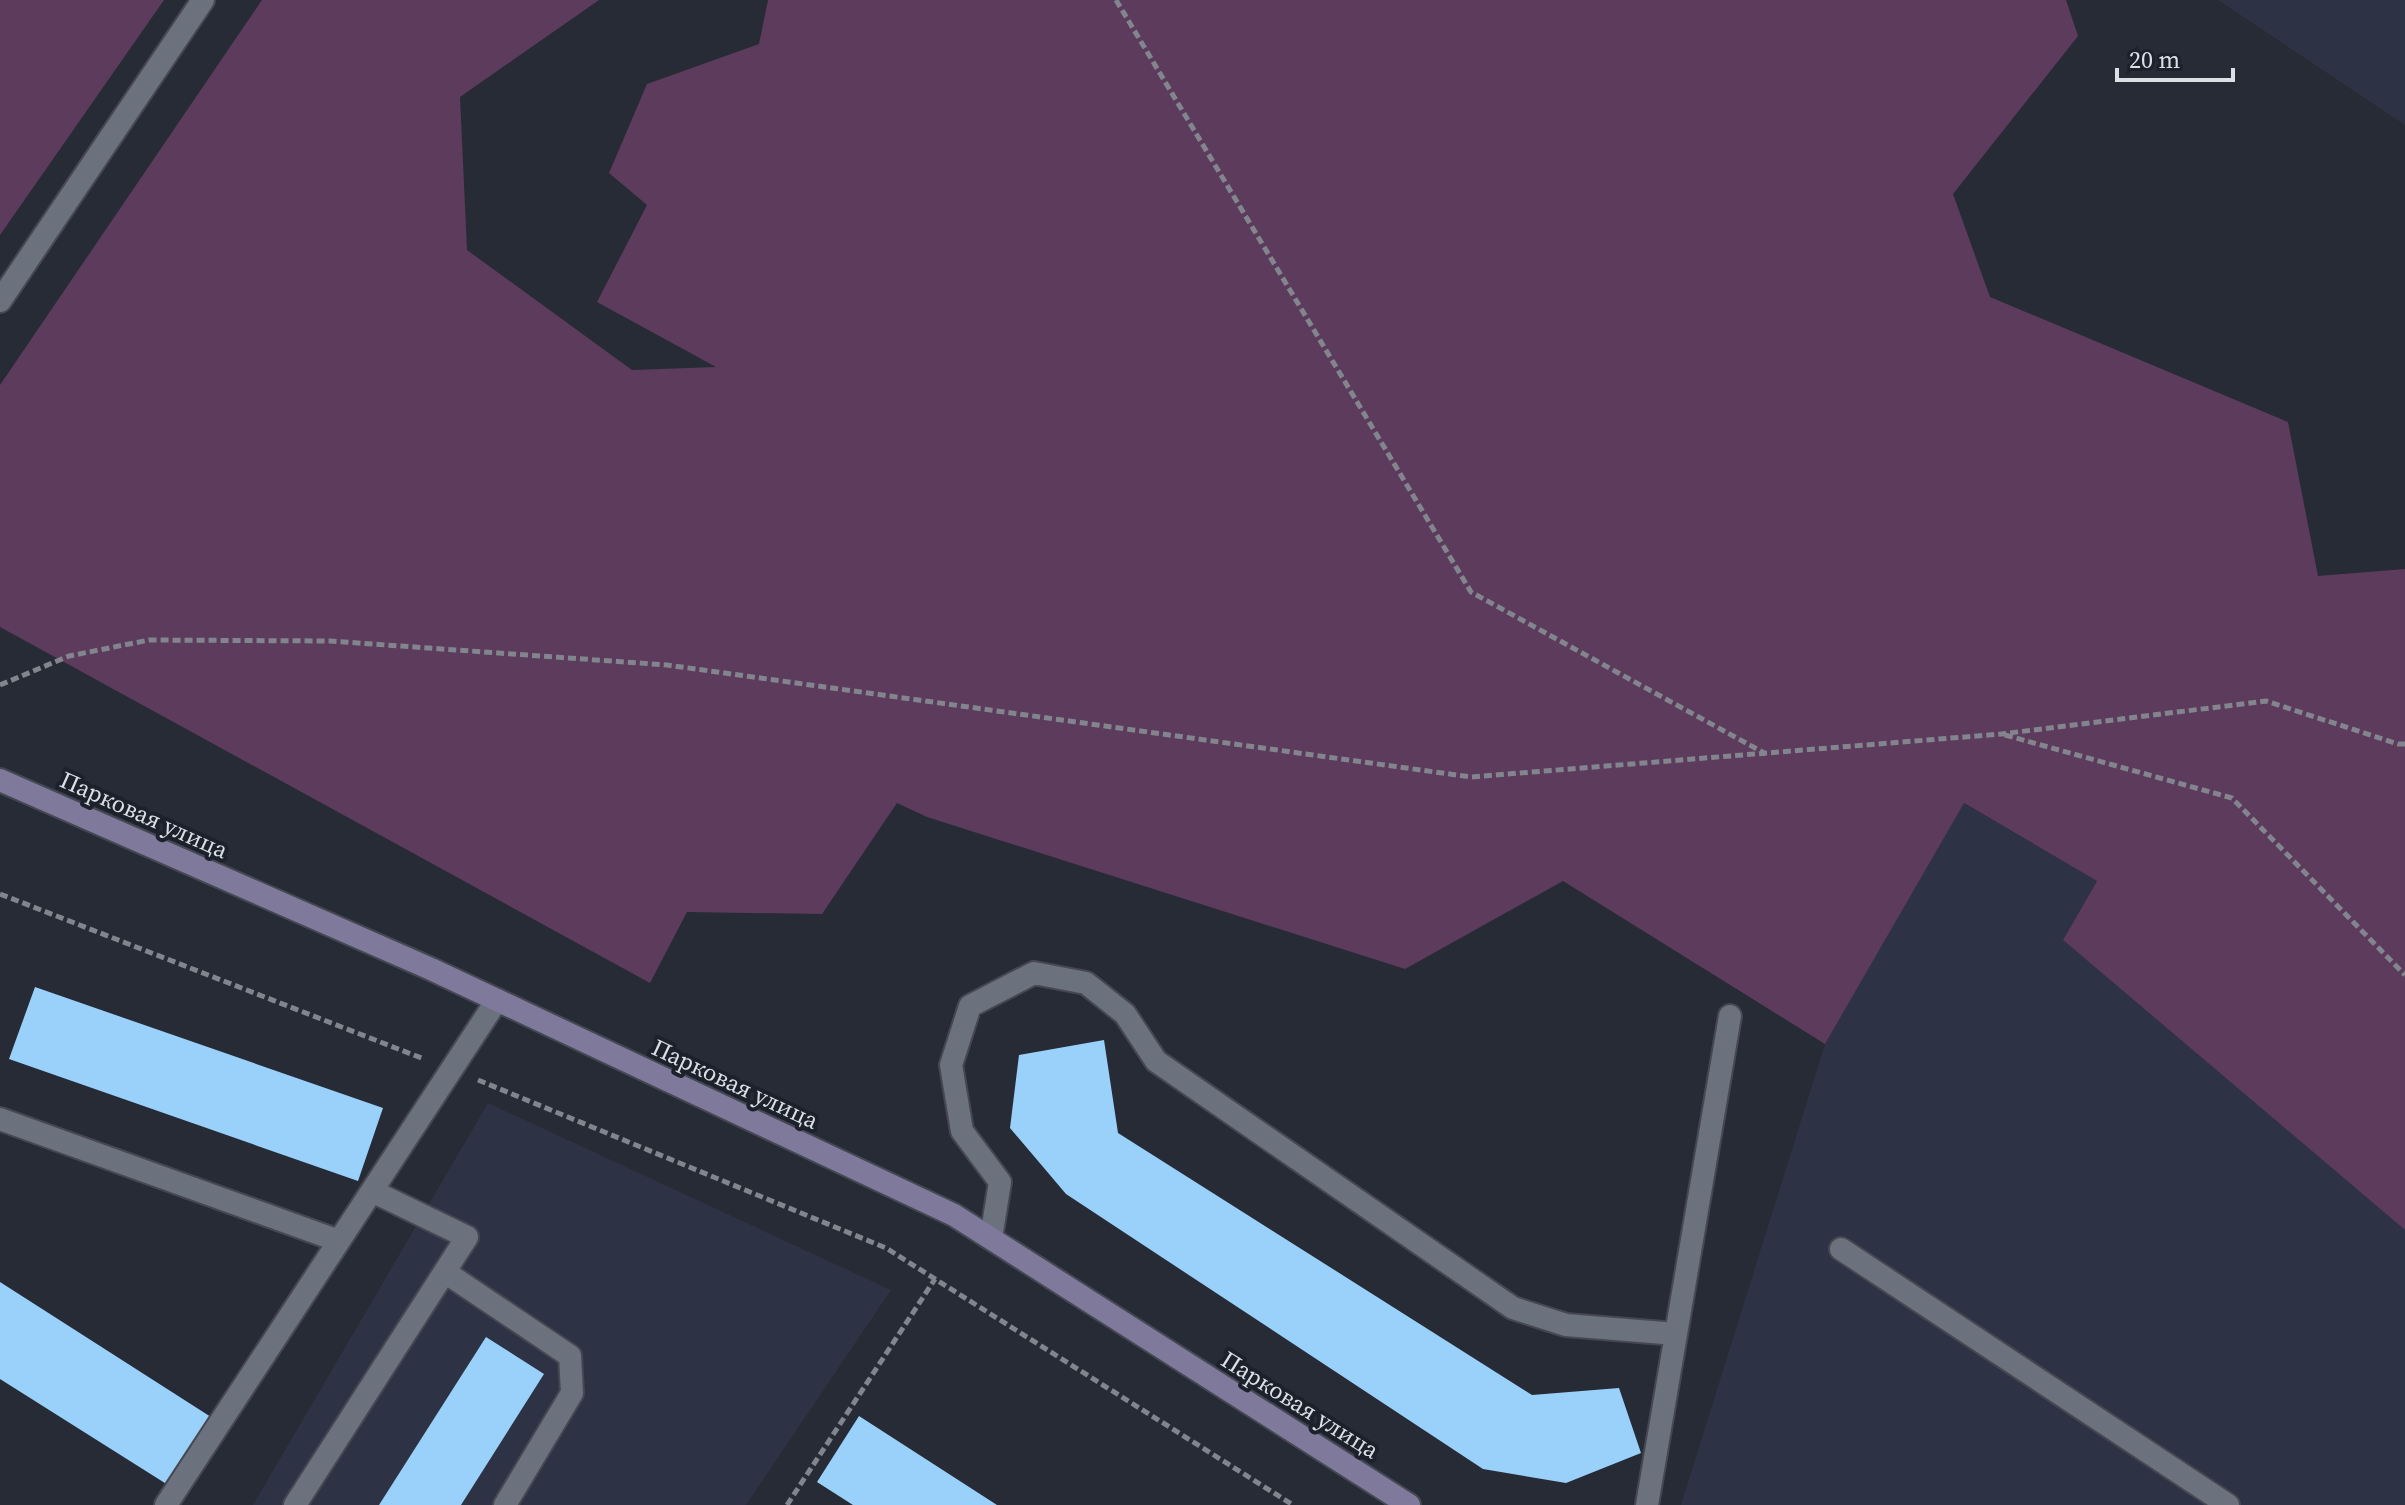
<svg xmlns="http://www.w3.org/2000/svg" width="2405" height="1505" font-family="'Source Serif 4',serif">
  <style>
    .built { fill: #2d3344 }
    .green { fill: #5c3b5c }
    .building { fill: #9ad1fb }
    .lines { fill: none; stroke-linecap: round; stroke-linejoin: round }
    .service-casing { stroke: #454852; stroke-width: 26 }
    .minor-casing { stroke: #454852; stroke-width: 26 }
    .secondary-casing { stroke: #454852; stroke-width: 26 }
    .path { stroke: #82858e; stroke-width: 5; stroke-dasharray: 8 4; stroke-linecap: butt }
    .service { stroke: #6c717e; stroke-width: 22 }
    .minor { stroke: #6c717e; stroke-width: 22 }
    .secondary { stroke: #7f7a9c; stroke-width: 22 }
    .labels { text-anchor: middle; stroke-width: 8; stroke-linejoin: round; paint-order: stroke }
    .street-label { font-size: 24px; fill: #dddfe7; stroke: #1d212c }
  </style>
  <rect width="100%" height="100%" fill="#272b36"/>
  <path class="built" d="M 2218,0 L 2405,0 L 2405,125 Z
    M 1963,803 L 2097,881 L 2063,940 L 2405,1230 L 2405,1505 L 1681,1505 L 1825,1044 Z
    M 488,1103 L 891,1290 L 746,1505 L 253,1505 Z"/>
  <path class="green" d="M 0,0 L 164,0 L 0,235 Z
    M 262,0 L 599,0 L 460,97 L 467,250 L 632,370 L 716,367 L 597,302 L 647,205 L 609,173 L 647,84 L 759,44 L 768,0 L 2066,0 L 2078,36 L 1953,194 L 1990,297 L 2288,422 L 2318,576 L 2405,569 L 2405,1230 L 2063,940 L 2097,881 L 1964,803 L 1825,1044 L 1563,881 L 1405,969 L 927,817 L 897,803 L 822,914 L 687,912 L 650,983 L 0,627 L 0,385 Z"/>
  <path class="building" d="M 35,987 L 383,1108 L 358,1181 L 9,1059 Z
    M 1104,1040 L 1118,1133 L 1532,1395 L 1619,1388 L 1641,1453 L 1566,1483 L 1483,1469 L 1066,1194 L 1010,1128 L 1019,1055 Z
    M 0,1282 L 211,1417 L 168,1485 L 0,1379 Z
    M 486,1337 L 544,1374 L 461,1505 L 379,1505 Z
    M 859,1416 L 997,1505 L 853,1505 L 817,1482 Z"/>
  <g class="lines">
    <g class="service-casing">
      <path id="service" d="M 0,1119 L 339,1241
        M 991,1238 L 1000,1182 L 962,1131 L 951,1065 L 970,1006 L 1034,973 L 1086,983 L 1125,1014 L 1156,1061 L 1513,1308 L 1566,1325 L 1676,1334
        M 1841,1249 L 2228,1505
        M 445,1272 L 570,1356 L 572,1393 L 505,1505
        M 166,1505 L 497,1000
        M 295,1505 L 467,1237 L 372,1191
        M 1647,1505 L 1730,1016"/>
    </g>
    <g class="minor-casing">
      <path id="minor" d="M 0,301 L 203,0"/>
    </g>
    <g class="secondary-casing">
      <path id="secondary" d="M 0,780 L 431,969 L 954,1215 L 1409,1505"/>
    </g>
    <path class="path" d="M 1116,0 L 1471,592 L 1766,754
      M 0,685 L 69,656 L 149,640 L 330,641 L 667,665 L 1471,777 L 2001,734 L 2266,701 L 2398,744 L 2405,744
      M 2005,735 L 2232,798 L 2405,975
      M 0,894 L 424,1059
      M 478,1080 L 886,1248 L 1293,1505
      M 787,1505 L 935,1279"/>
    <use href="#service" class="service"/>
    <use href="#minor" class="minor"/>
    <use href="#secondary" class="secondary"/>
  </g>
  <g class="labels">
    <g class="street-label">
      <text transform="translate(144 815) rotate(24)" y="8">Парковая улица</text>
      <text transform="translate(735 1084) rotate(25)" y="8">Парковая улица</text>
      <text transform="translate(1300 1405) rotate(32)" y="8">Парковая улица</text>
    </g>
  </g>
  <path d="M2117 68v12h116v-12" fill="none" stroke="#dddfe7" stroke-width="4"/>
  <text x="2129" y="68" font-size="24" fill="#dddfe7" stroke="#1d212c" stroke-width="6" paint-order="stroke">20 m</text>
</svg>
